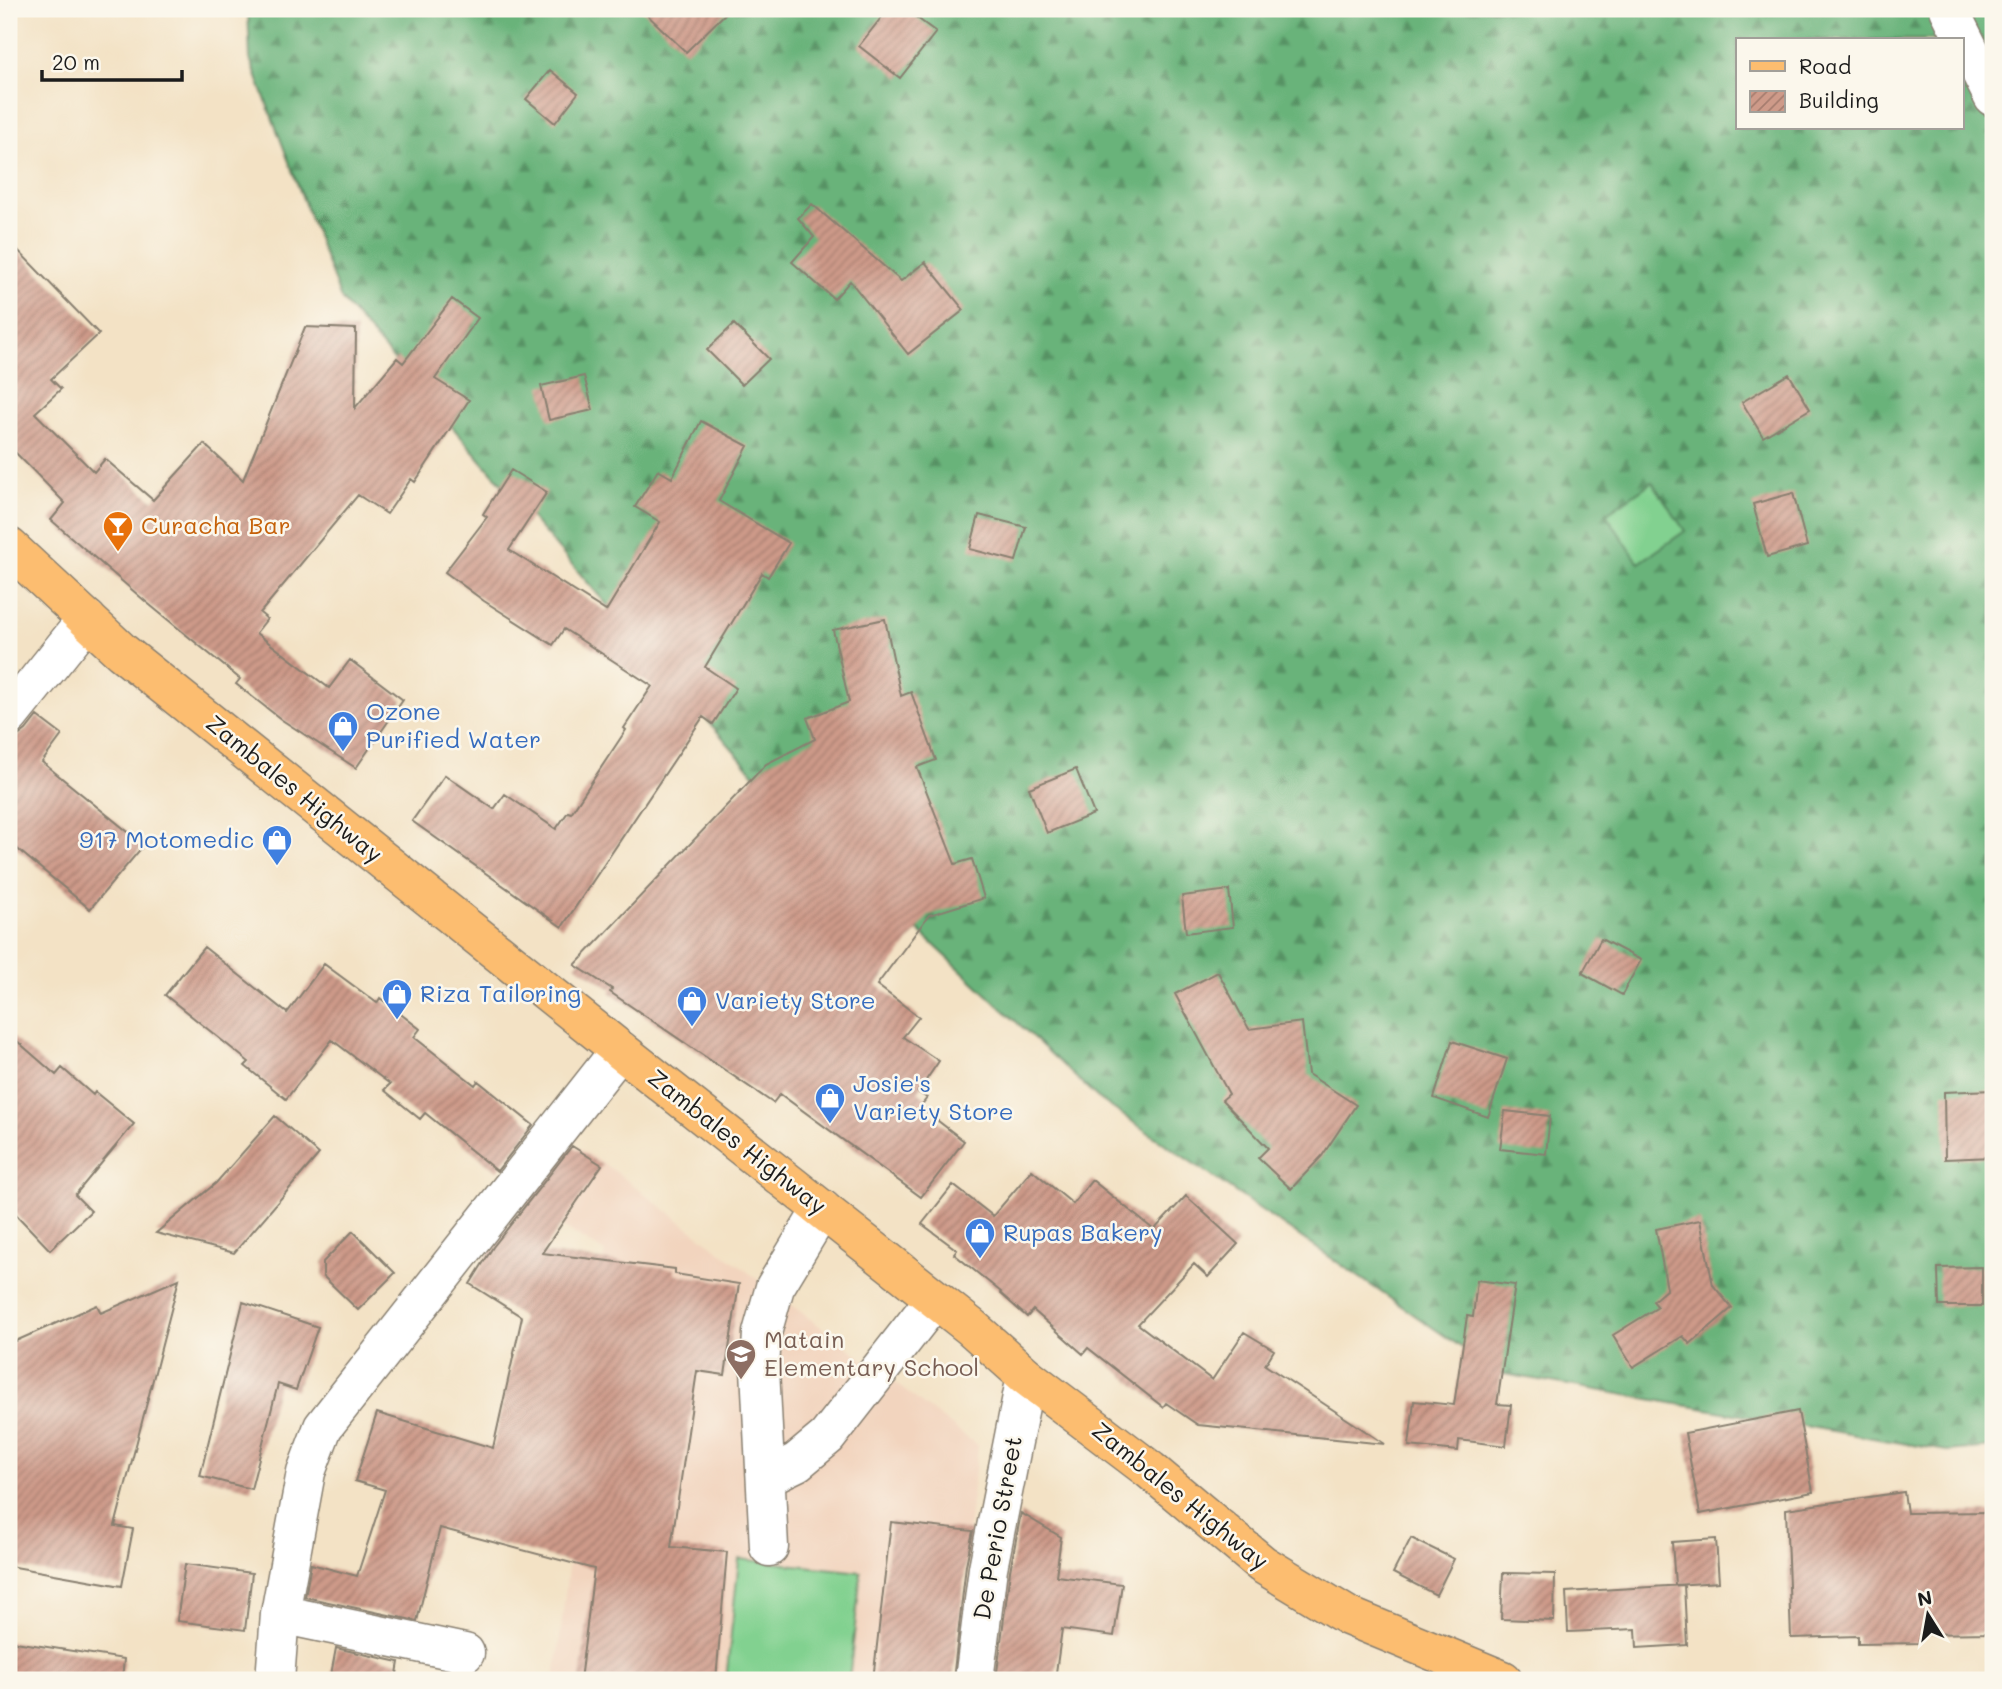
<svg xmlns="http://www.w3.org/2000/svg" width="2002" height="1689" font-family="Mali,sans-serif">
  <style>
    .built { fill: #f2d4be }
    .forest { fill: url(#forest-firs); stroke: #42684b; stroke-width: 2; fill-rule: evenodd }
    .pitch { fill: #82d190; stroke: #4f7656; stroke-width: 2 }
    .building { fill: url(#building-hatch) }
    .lines { fill: none; stroke-linecap: round; stroke-linejoin: round }
    .minor-casing { stroke: #887f70; stroke-width: 41 }
    .major-casing { stroke: #887f70; stroke-width: 41 }
    .minor { stroke: #fff; stroke-width: 38 }
    .major { stroke: #fcbd6f; stroke-width: 38 }
    .labels { text-anchor: middle; stroke-width: 5; stroke-linejoin: round; paint-order: stroke }
    .food-label { font-size: 24px; fill: #c56008; stroke: #fbf7ec; text-anchor: start }
    .shop-label { font-size: 24px; fill: #366cbe; stroke: #fbf7ec; text-anchor: start }
    .street-label { font-size: 24px; fill: #1c1c1c; stroke: #fbf7ec }
    .education-label { font-size: 24px; fill: #785e54; stroke: #fbf7ec; text-anchor: start }
  </style>
  <defs>
    <pattern id="forest-firs" width="22" height="20" patternUnits="userSpaceOnUse" patternTransform="scale(1.75)"><rect width="22" height="20" fill="#69b37a"/><path d="M5 1l3.5 6h-7zM16 11l3.5 6h-7z" fill="#569163"/></pattern>
    <pattern id="building-hatch" width="6" height="6" patternUnits="userSpaceOnUse" patternTransform="scale(1.75)"><rect width="6" height="6" fill="#ce9a89"/><path d="M-1 1l2-2M0 6l6-6M5 7l2-2" fill="none" stroke="#a67d6f"/></pattern>
  </defs>
  <rect width="100%" height="100%" fill="#fbf7ec"/>
  <filter id="ink" filterUnits="userSpaceOnUse"><feTurbulence type="fractalNoise" baseFrequency=".0143" numOctaves="2"/><feDisplacementMap in="SourceGraphic" scale="14" xChannelSelector="R" yChannelSelector="G"/><feConvolveMatrix kernelMatrix="1 2 1 2 8 2 1 2 1" color-interpolation-filters="sRGB"/></filter>
  <filter id="wash" filterUnits="userSpaceOnUse"><feTurbulence type="fractalNoise" baseFrequency=".00686" numOctaves="4" result="noise"/><feDisplacementMap in="SourceGraphic" scale="28" xChannelSelector="R" yChannelSelector="G"/><feGaussianBlur stdDeviation="1.57" result="paint"/><feColorMatrix in="noise" values="0 0 0 0 0 0 0 0 0 0 0 0 0 0 0 0 0 1.4 0 .05"/><feComposite in="paint" operator="in"/></filter>
  <g filter="url(#wash)">
    <rect width="100%" height="100%" fill="#f3e2c5"/>
    <path class="built" d="M 548,1128 L 613,1170 L 978,1446 L 950,1680 L 555,1680 L 605,1252 L 501,1191 Z"/>
    <path class="forest" d="M 248,9 L 1993,9 L 1993,1447 L 1947,1451 L 1499,1373 L 1098,1098 L 769,791 L 341,299 L 250,59 ZM 1738,40 L 1962,40 L 1962,128 L 1738,128 Z"/>
    <path class="pitch" d="M 1652,482 L 1685,531 L 1639,563 L 1606,514 Z
      M 739,1559 L 861,1572 L 849,1680 L 726,1680 Z"/>
    <g id="blocks">
      <path class="building" d="M 641,9 L 730,9 L 686,52 Z
        M 888,9 L 905,9 L 936,32 L 900,78 L 859,46 Z
        M 550,70 L 578,93 L 555,123 L 526,99 Z
        M 812,204 L 901,281 L 925,262 L 964,310 L 908,354 L 850,281 L 834,299 L 792,262 L 814,237 L 798,218 Z
        M 9,241 L 99,334 L 51,379 L 61,389 L 35,413 L 94,472 L 105,459 L 153,500 L 204,444 L 243,480 L 305,327 L 356,329 L 355,408 L 397,358 L 403,363 L 452,299 L 478,318 L 435,379 L 469,400 L 415,482 L 411,479 L 387,514 L 358,495 L 260,613 L 267,619 L 256,633 L 329,688 L 350,660 L 403,700 L 356,768 L 282,720 L 236,684 L 240,679 L 145,601 L 51,520 L 65,503 L 9,446 Z
        M 734,324 L 769,359 L 742,385 L 707,350 Z
        M 1789,374 L 1810,409 L 1763,437 L 1742,402 Z
        M 584,376 L 593,410 L 549,420 L 541,386 Z
        M 701,421 L 748,446 L 719,501 L 789,543 L 768,577 L 762,573 L 705,667 L 736,688 L 713,724 L 703,717 L 562,927 L 412,821 L 445,775 L 494,809 L 505,794 L 556,829 L 568,812 L 571,813 L 626,730 L 624,728 L 652,686 L 564,629 L 553,645 L 484,601 L 445,572 L 487,517 L 483,514 L 511,470 L 547,492 L 509,550 L 606,611 L 660,522 L 635,507 L 658,470 L 672,478 Z
        M 1793,493 L 1807,546 L 1767,557 L 1753,504 Z
        M 979,515 L 1026,527 L 1016,561 L 970,549 Z
        M 885,619 L 901,696 L 911,692 L 936,760 L 917,767 L 955,864 L 972,859 L 984,898 L 929,915 L 877,985 L 919,1017 L 903,1037 L 939,1061 L 918,1092 L 927,1098 L 920,1107 L 964,1141 L 921,1197 L 780,1094 L 773,1103 L 610,992 L 612,989 L 575,965 L 766,764 L 815,739 L 807,718 L 849,702 L 833,630 Z
        M 37,716 L 62,735 L 42,762 L 144,845 L 90,909 L 9,842 L 9,737 L 18,736 L 26,730 Z
        M 1076,769 L 1094,814 L 1047,833 L 1029,788 Z
        M 1229,890 L 1233,927 L 1186,933 L 1182,896 Z
        M 1601,939 L 1641,960 L 1622,995 L 1582,973 Z
        M 204,947 L 287,1013 L 324,964 L 377,1003 L 380,998 L 420,1029 L 414,1037 L 475,1085 L 478,1081 L 533,1125 L 497,1171 L 425,1113 L 420,1119 L 384,1090 L 390,1084 L 332,1040 L 286,1099 L 245,1066 L 249,1062 L 165,995 Z
        M 1218,972 L 1249,1029 L 1302,1022 L 1308,1074 L 1356,1105 L 1322,1156 L 1291,1189 L 1258,1158 L 1268,1148 L 1222,1100 L 1229,1094 L 1175,994 Z
        M 9,1034 L 56,1075 L 62,1068 L 93,1095 L 95,1092 L 134,1124 L 75,1195 L 91,1211 L 50,1250 L 9,1207 Z
        M 1452,1041 L 1507,1059 L 1488,1117 L 1434,1098 Z
        M 1993,1090 L 1993,1157 L 1945,1159 L 1944,1092 Z
        M 1505,1111 L 1550,1116 L 1546,1154 L 1500,1149 Z
        M 275,1116 L 319,1154 L 234,1253 L 156,1233 L 216,1183 Z
        M 572,1146 L 602,1165 L 542,1253 L 675,1269 L 675,1274 L 739,1284 L 725,1375 L 697,1371 L 671,1547 L 727,1552 L 716,1680 L 580,1680 L 594,1569 L 440,1528 L 417,1621 L 305,1597 L 311,1564 L 357,1576 L 385,1490 L 355,1481 L 377,1413 L 493,1448 L 522,1317 L 470,1284 L 493,1247 Z
        M 1032,1170 L 1073,1204 L 1092,1180 L 1154,1230 L 1186,1196 L 1238,1244 L 1208,1277 L 1194,1264 L 1138,1324 L 1212,1380 L 1244,1332 L 1274,1350 L 1265,1365 L 1385,1444 L 1198,1425 L 1166,1403 L 1163,1407 L 1088,1348 L 1083,1354 L 1033,1310 L 1027,1317 L 1000,1293 L 1001,1292 L 954,1254 L 957,1250 L 922,1224 L 953,1185 L 993,1216 Z
        M 1700,1220 L 1713,1285 L 1732,1308 L 1690,1344 L 1683,1336 L 1633,1367 L 1613,1335 L 1658,1307 L 1653,1301 L 1667,1289 L 1656,1229 Z
        M 353,1231 L 395,1273 L 358,1310 L 323,1276 L 323,1262 Z
        M 1982,1267 L 1982,1306 L 1939,1306 L 1938,1268 Z
        M 179,1279 L 115,1526 L 133,1529 L 122,1586 L 9,1566 L 9,1344 L 97,1305 L 101,1313 Z
        M 1477,1280 L 1515,1285 L 1497,1404 L 1511,1405 L 1506,1446 L 1459,1440 L 1458,1451 L 1409,1446 L 1414,1401 L 1454,1405 L 1467,1316 L 1473,1317 Z
        M 243,1302 L 318,1327 L 296,1390 L 278,1384 L 251,1489 L 200,1476 Z
        M 1798,1411 L 1813,1492 L 1700,1514 L 1685,1433 Z
        M 1904,1492 L 1907,1513 L 1993,1512 L 1993,1633 L 1919,1634 L 1919,1643 L 1858,1644 L 1858,1636 L 1791,1638 L 1786,1509 Z
        M 1021,1513 L 1061,1537 L 1056,1576 L 1122,1584 L 1114,1636 L 1062,1629 L 1055,1680 L 996,1680 L 1010,1571 Z
        M 891,1522 L 973,1531 L 966,1565 L 953,1680 L 873,1680 Z
        M 1411,1538 L 1454,1559 L 1436,1595 L 1393,1573 Z
        M 1716,1539 L 1719,1582 L 1675,1585 L 1672,1542 Z
        M 185,1564 L 252,1573 L 245,1630 L 177,1621 Z
        M 1503,1573 L 1555,1574 L 1554,1621 L 1501,1619 Z
        M 1684,1585 L 1687,1645 L 1637,1648 L 1636,1629 L 1568,1632 L 1566,1592 Z
        M 9,1641 L 124,1659 L 122,1680 L 9,1680 Z
        M 336,1648 L 399,1662 L 396,1680 L 330,1680 Z"/>
    </g>
  </g>
  <g filter="url(#ink)">
    <use href="#blocks" fill-opacity="0" stroke="#887f70" stroke-width="2"/>
    <g class="lines">
      <g class="minor-casing">
        <path id="minor" d="M 1949,9 L 1993,97
          M 9,716 L 87,619
          M 766,1477 L 797,1462 L 827,1437 L 935,1299
          M 769,1547 L 760,1369 L 762,1333 L 775,1287 L 822,1209
          M 280,1614 L 465,1653
          M 275,1680 L 280,1614 L 306,1472 L 323,1427 L 620,1050
          M 974,1680 L 988,1568 L 1026,1376"/>
      </g>
      <g class="major-casing">
        <path id="major" d="M 9,547 L 122,652 L 620,1050 L 971,1327 L 1026,1376 L 1150,1470 L 1262,1564 L 1348,1616 L 1503,1680"/>
      </g>
      <use href="#minor" class="minor"/>
      <use href="#major" class="major"/>
    </g>
  </g>
  <defs>
    <g id="bar-pin" transform="scale(1.575)"><path d="M0 17L-7.5 6A9.5 9.5 0 1 1 7.5 6Z" fill="#e8710a" stroke="#fbf7ec"/><path d="M-6-5H6L.8 .8V4.5H3.5V6h-7V4.5H-.8V.8Z" fill="#fff"/></g>
    <g id="shop-pin" transform="scale(1.575)"><path d="M0 17L-7.5 6A9.5 9.5 0 1 1 7.5 6Z" fill="#3f7fe0" stroke="#fbf7ec"/><path d="M-5-2.5h2.3a2.7 3.5 0 0 1 5.4 0H5L5.5 6h-11ZM-1.5-2.5h3a1.5 2.3 0 0 0-3 0Z" fill="#fff"/></g>
    <g id="school-pin" transform="scale(1.575)"><path d="M0 17L-7.5 6A9.5 9.5 0 1 1 7.5 6Z" fill="#8d6e63" stroke="#fbf7ec"/><path d="M0-5L7-2L0 1L-7-2ZM-4 1L0 2.5L4 1V4Q0 6-4 4Z" fill="#fff"/></g>
  </defs>
  <g fill-rule="evenodd">
    <use href="#bar-pin" x="118" y="526"/>
    <use href="#shop-pin" x="343" y="726"/>
    <use href="#shop-pin" x="277" y="840"/>
    <use href="#shop-pin" x="397" y="994"/>
    <use href="#shop-pin" x="692" y="1001"/>
    <use href="#shop-pin" x="830" y="1098"/>
    <use href="#shop-pin" x="980" y="1233"/>
    <use href="#school-pin" x="741" y="1354"/>
  </g>
  <g class="labels">
    <g class="food-label">
      <text x="141" y="534">Curacha Bar</text>
    </g>
    <g class="shop-label">
      <text x="366" y="720">Ozone<tspan x="366" dy="28">Purified Water</tspan></text>
      <text x="254" y="848" text-anchor="end">917 Motomedic</text>
      <text x="420" y="1002">Riza Tailoring</text>
      <text x="715" y="1009">Variety Store</text>
      <text x="853" y="1092">Josie's<tspan x="853" dy="28">Variety Store</tspan></text>
      <text x="1003" y="1241">Rupas Bakery</text>
    </g>
    <g class="street-label">
      <text transform="translate(294 789) rotate(39)" y="8">Zambales Highway</text>
      <text transform="translate(737 1142) rotate(38)" y="8">Zambales Highway</text>
      <text transform="translate(1180 1496) rotate(39)" y="8">Zambales Highway</text>
      <text transform="translate(998 1528) rotate(-80)" y="8">De Perio Street</text>
    </g>
    <g class="education-label">
      <text x="764" y="1348">Matain<tspan x="764" dy="28">Elementary School</tspan></text>
    </g>
  </g>
  <rect width="2002" height="1689" fill="none" stroke="#fbf7ec" stroke-width="35"/>
  <rect x="1736" y="38" width="228" height="91" fill="#fbf7ec" stroke="#a29f99" stroke-width="2"/>
  <rect x="1750" y="61" width="35" height="10" fill="#fcbd6f" stroke="#a29f99" stroke-width="2"/>
  <text x="1799" y="74" font-size="21" fill="#1c1c1c">Road</text>
  <rect x="1750" y="91" width="35" height="21" fill="url(#building-hatch)" stroke="#a29f99" stroke-width="2"/>
  <text x="1799" y="108" font-size="21" fill="#1c1c1c">Building</text>
  <g transform="translate(1928 1615) rotate(349)" stroke="#fbf7ec" stroke-width="5" paint-order="stroke">
  <path d="M0-5L12 26L0 18L-12 26Z" fill="#1c1c1c"/>
  <text y="-10" font-size="19" font-weight="bold" text-anchor="middle" fill="#1c1c1c">N</text>
  </g>
  <path d="M42 70v10h140v-10" fill="none" stroke="#1c1c1c" stroke-width="3.5"/>
  <text x="52" y="70" font-size="21" fill="#1c1c1c" stroke="#fbf7ec" stroke-width="5" paint-order="stroke">20 m</text>
</svg>
